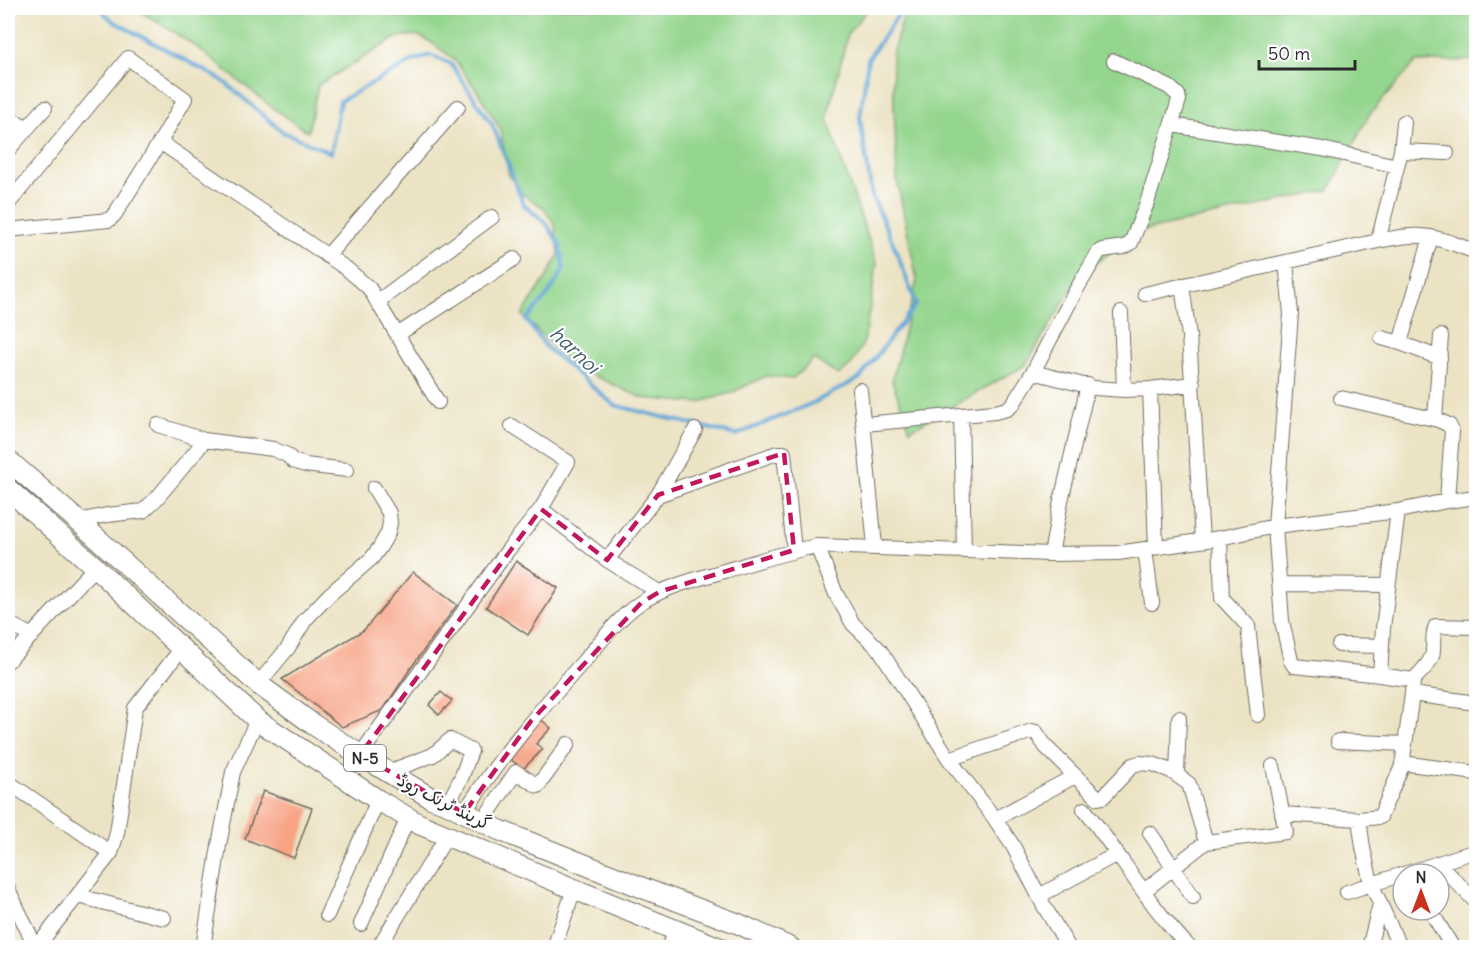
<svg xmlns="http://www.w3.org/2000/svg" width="1484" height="955" font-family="Delius,'Playpen Sans Arabic',sans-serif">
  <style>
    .green { fill: #94d68e; stroke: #60805c; stroke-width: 1.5 }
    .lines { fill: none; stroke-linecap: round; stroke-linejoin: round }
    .stream { stroke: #61a6d6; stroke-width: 4 }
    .building { fill: #f7a384 }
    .minor-casing { stroke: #6f6b61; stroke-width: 16 }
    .highway-casing { stroke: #6f6b61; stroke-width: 22 }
    .minor { stroke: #fff; stroke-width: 14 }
    .highway { stroke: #fff; stroke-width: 20 }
    .marked { fill: none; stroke: #c2185b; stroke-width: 4.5; stroke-dasharray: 12 8; stroke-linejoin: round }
    .labels { text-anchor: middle; stroke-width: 4.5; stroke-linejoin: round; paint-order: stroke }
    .shield { fill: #fff; stroke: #6b6b6b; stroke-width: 1.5 }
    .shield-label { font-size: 16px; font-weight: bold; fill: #2b2b2b }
    .street-label { font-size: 18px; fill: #2b2b2b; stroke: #fff }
    .water-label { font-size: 20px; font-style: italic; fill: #415c6f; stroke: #fff }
  </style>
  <rect width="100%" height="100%" fill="#fff"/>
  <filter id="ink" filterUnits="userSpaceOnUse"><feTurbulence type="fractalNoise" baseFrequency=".0167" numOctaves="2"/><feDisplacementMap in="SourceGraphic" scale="12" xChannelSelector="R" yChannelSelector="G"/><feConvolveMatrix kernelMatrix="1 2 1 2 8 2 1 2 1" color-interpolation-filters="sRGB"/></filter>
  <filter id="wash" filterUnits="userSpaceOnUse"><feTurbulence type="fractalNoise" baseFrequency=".008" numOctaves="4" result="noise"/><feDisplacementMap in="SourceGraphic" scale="24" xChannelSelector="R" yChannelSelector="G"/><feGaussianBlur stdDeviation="1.35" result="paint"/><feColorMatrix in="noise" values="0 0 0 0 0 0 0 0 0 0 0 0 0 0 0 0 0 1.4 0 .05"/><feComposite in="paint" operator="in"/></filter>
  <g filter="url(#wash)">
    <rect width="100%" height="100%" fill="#ece3c4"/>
    <path class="green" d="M 135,8 L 869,8 L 848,33 L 827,118 L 877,264 L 864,342 L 851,365 L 838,375 L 814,359 L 792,379 L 766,376 L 731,393 L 697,403 L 642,398 L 573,366 L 522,315 L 548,275 L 559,254 L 555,225 L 544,208 L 520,192 L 509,176 L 500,128 L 478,92 L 454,59 L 429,41 L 417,35 L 397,37 L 318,85 L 308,132 L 273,108 L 194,45 Z
      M 906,8 L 1476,8 L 1476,60 L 1416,62 L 1369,115 L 1329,190 L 1138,232 L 1080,275 L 1026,365 L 910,430 L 892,381 L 917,280 L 897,180 L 892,54 Z"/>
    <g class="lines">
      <path class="stream" d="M 99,8 L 113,21 L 222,80 L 283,132 L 331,153 L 340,101 L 413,61 L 430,55 L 451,64 L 493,126 L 524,205 L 546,223 L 560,245 L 564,269 L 548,295 L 526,320 L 547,348 L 614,405 L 736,435 L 813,403 L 860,378 L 916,304 L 893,243 L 872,196 L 860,118 L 868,59 L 903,8"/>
    </g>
    <g id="blocks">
      <path class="building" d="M 516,561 L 558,588 L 528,635 L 486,607 Z
        M 413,572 L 457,605 L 410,669 L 383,710 L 342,727 L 282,679 L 364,630 Z
        M 441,692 L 452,701 L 439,715 L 429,705 Z
        M 538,717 L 551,728 L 536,744 L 543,749 L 523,769 L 509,758 Z
        M 263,791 L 312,808 L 294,858 L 245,839 Z"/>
    </g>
  </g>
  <g filter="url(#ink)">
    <use href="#blocks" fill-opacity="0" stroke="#6f6b61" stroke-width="1.5"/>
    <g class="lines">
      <g class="minor-casing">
        <path id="minor" d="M 8,119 L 28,127
          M 1172,125 L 1322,149 L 1397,166
          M 8,150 L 45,108
          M 1401,151 L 1447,153
          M 8,204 L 128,58 L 185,99 L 160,142
          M 8,230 L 109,220 L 115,214 L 160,142 L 347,269 L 369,288 L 438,402
          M 1378,241 L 1401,151 L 1404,122
          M 327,256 L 458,107
          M 1286,262 L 1291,314 L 1275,526 L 1282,621 L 1291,661 L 1294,666 L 1380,675 L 1413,680 L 1412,694
          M 1182,285 L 1189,336 L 1202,540
          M 1145,294 L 1378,241 C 1392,239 1407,234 1421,236 C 1440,237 1459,246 1476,252
          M 377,302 L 492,217
          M 1121,313 L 1124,390
          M 397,335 L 514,259
          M 1382,338 L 1400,343 L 1440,358
          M 1400,343 L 1431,237
          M 1033,372 L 1095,388 L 1124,390 L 1150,389 L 1193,384
          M 1150,389 L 1156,547
          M 860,390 L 875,547
          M 1341,398 L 1438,420 L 1449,425 L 1452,431 L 1447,501
          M 961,415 L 964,551
          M 1435,419 L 1441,336
          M 864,424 L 995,412 L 1007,409 L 1013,404 L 1033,372 L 1075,292 L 1098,253 L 1102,250 L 1124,247 L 1131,243 L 1147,203 L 1179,100 L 1178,95 L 1169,87 L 1114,61
          M 158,425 L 204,440 L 273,449 L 287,455 L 293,461 L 305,465 L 347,470
          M 658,495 L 695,430
          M 541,509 L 607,560 L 659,592
          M 78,521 L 107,515 L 143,511 L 157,498 L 197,450 L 204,440
          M 1220,538 L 1222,598 L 1248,626 L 1258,715
          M 817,546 L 836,594 L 853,624 L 880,650 L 949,759 L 995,819 L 1013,846 L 1044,906 L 1069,948
          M 1145,549 L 1152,603
          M 1051,554 L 1061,501 L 1088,385
          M 607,560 L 658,495 L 777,453 L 784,453 L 794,550
          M 1280,584 L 1388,585
          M 8,623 L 32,636
          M 1339,645 L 1382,646
          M 8,661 L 95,567
          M 1380,675 L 1383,628 L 1398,511
          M 1413,680 C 1420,673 1429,665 1432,656 C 1435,646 1431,635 1436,626 L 1476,627
          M 258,684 L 288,648 L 305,620 L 330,594 L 372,558 L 380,547 L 388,533 L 390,523 L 389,513 L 374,488
          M 1338,741 L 1405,744
          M 360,755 L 508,550 L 541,509 L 568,462 L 512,426
          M 949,759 L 1032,731 L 1036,732 L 1046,747 L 1098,798 L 1103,797 L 1133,765 L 1139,763 L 1153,764 L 1171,771 L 1189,784 L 1206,842 L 1286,832 L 1273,766
          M 1402,763 L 1476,773
          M 388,772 L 433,755 L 450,740 L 471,751 L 462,776 L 448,804
          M 1177,775 L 1179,718
          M 8,782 L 111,853
          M 1084,809 C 1120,854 1149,906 1190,948
          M 464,813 C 498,759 540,710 582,663 C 601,642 619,616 643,601 C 668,586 697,579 724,571 C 755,562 785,552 817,546 L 1051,554 L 1118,553 L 1220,538 L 1275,526 L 1398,511 L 1447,501 L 1476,497
          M 1282,814 L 1359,819
          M 995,819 L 1075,776
          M 482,822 L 516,772 L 538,786 L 568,744
          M 1150,833 L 1193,897
          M 1438,863 L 1476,902
          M 1404,874 L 1476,851
          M 8,889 L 36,948
          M 1144,891 L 1206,842
          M 1347,892 L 1403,874
          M 78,896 L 164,918
          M 1039,896 L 1117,854
          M 1430,910 L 1453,948
          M 327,915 L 378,800
          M 361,924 L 408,818
          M 36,948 L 111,853 L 117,833 L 135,708 L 182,648
          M 203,948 L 219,845 L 233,772 L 257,720
          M 378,948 L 447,836
          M 554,948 L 574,889
          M 668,948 L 677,931
          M 1369,948 L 1380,904
          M 1402,948 L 1396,939 L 1371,883 L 1363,848 L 1359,819 L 1380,817 L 1402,766 L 1412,694 L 1476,703"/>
      </g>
      <g class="highway-casing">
        <path id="highway" d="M 8,460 L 78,521 L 258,684 L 314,725 L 360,755 L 431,798 L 448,804 L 499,830 L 648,890 L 739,924 L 791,948
          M 8,489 L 95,567 L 257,720 L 378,800 L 419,824 L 574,889 L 720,948"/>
      </g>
      <use href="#minor" class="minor"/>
      <use href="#highway" class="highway"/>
    </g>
  </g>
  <path class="marked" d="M 784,453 L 794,550 L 659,592 L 641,603 L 531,721 L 464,813 L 360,755 L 541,509 L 607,560 L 658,495 Z"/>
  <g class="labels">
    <rect class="shield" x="344" y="745" width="42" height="26" rx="4.5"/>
    <g class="shield-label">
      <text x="365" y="764">N-5</text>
    </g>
    <g class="street-label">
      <text transform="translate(444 802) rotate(27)" y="6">گرینڈ ٹرنک روڈ</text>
    </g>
    <g class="water-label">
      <text transform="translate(575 350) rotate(43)" y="7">harnoi</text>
    </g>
  </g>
  <rect width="1484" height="955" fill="none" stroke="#fff" stroke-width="30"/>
  <g transform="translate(1421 892)"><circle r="28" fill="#ffffff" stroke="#aaaaaa" stroke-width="1.5"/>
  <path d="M0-4.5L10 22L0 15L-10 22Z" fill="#c8321e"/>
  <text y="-9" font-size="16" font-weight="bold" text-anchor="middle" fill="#2b2b2b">N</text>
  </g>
  <path d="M1259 60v9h96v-9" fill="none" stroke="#2b2b2b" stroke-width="3"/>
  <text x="1268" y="60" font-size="18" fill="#2b2b2b" stroke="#ffffff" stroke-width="4.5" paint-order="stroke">50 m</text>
</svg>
